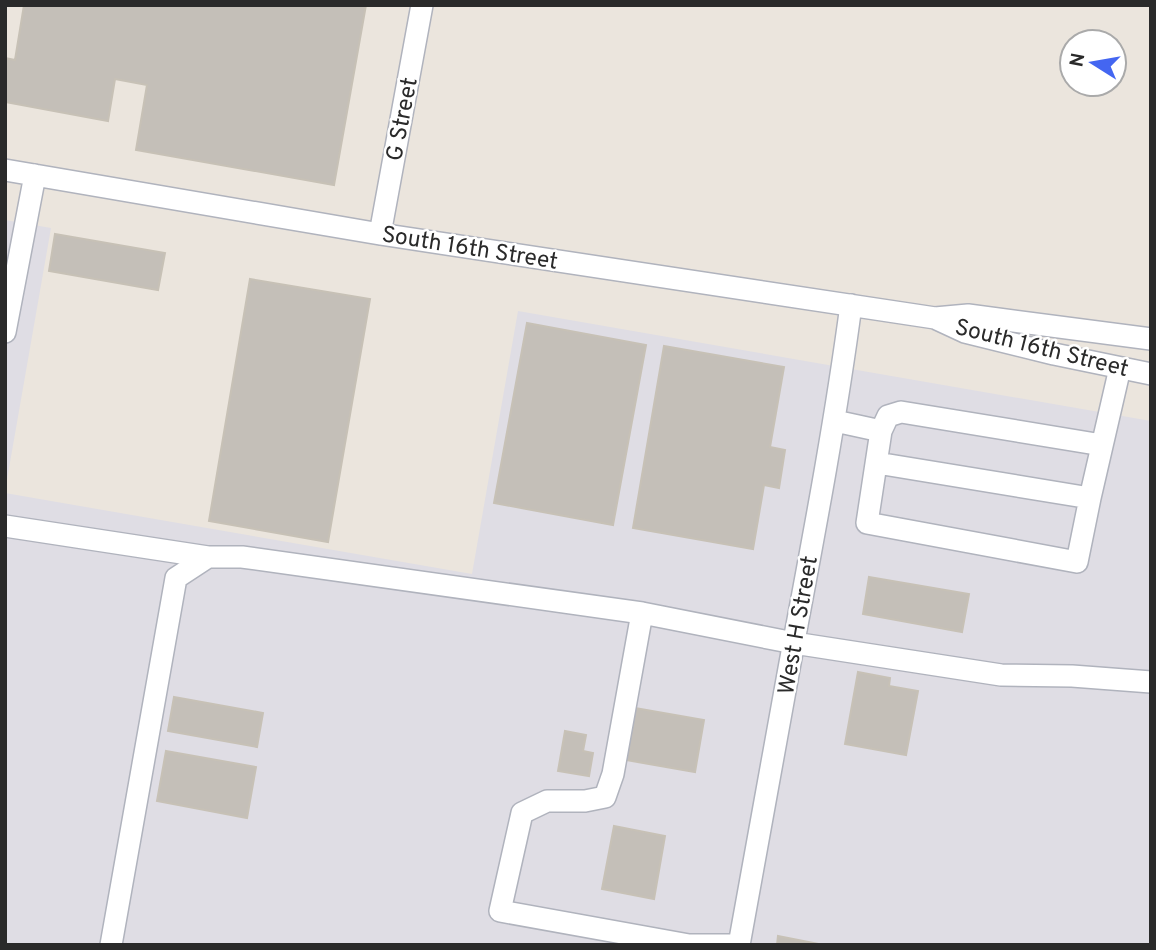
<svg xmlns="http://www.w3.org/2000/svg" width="1156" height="950" font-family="Overpass,sans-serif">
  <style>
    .industrial { fill: #dfdde4 }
    .building { fill: #c4bfb8; stroke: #c7c1b6; stroke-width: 2 }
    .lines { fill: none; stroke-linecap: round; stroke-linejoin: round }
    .minor-casing { stroke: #b0b3bd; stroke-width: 24 }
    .minor { stroke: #fff; stroke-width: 21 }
    .labels { text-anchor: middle; stroke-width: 5; stroke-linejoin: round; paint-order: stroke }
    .street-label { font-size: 23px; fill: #2a2a2a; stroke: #fff }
  </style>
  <rect width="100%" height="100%" fill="#ebe5dd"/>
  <path class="industrial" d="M 5,220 L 51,228 L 5,491 Z
    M 518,311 L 1151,421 L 1151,945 L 5,945 L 5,493 L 472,574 Z"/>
  <path class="building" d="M 24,5 L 366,5 L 334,185 L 136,150 L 147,85 L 115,79 L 108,121 L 5,102 L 5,58 L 15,60 Z
    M 55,234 L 165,253 L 158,290 L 49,271 Z
    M 250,279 L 370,299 L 328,542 L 209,521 Z
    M 527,323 L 646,345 L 613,525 L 494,503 Z
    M 664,346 L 784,367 L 770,447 L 785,450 L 779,488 L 764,485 L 753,549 L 633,528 Z
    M 869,577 L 969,594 L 962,632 L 863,614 Z
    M 858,672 L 890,678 L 889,686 L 918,691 L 906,755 L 845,744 Z
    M 174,697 L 263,713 L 257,747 L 168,731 Z
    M 635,708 L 704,720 L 695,772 L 626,760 Z
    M 565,731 L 586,735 L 583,751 L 593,753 L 589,776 L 558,771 Z
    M 166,751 L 256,767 L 247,818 L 157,801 Z
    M 614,826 L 665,836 L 654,899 L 602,889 Z
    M 778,936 L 819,944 L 819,945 L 777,945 Z"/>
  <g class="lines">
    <g class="minor-casing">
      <path id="minor" d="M 5,170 L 380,234 L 935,318 L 968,315 L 1151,339
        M 380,234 L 422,5
        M 851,305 C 836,418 815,529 794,641 C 776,742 757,844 739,945 L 689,945 L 500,911 L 522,813 L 547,801 L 585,801 L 605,797 L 613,774 L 642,613 L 794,643 L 1001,675 L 1072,676 L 1151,682
        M 937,319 L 965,332 L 1054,354 L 1151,374
        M 5,332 L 35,175
        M 835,421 L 881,431
        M 877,463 L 1090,498 L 1120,368
        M 1090,498 L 1077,562 L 867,523 L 881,431 L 888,416 L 901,412 L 1102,445
        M 5,526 L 208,557
        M 111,945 L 176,578 L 208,557 L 242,557 L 642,613"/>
    </g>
    <use href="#minor" class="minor"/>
  </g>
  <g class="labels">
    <g class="street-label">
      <text transform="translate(401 119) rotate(-79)" y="8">G Street</text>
      <text transform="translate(470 247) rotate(9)" y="8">South 16th Street</text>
      <text transform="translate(1042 347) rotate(14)" y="8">South 16th Street</text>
      <text transform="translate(797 625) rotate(-80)" y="8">West H Street</text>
    </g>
  </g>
  <rect width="1156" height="950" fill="none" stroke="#2a2a2a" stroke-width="14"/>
  <g transform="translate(1093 63) rotate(281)"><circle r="33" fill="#ffffff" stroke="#aaaaaa" stroke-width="2"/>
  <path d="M0-5L12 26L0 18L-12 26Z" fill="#4466f1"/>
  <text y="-10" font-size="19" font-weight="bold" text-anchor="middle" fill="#2a2a2a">N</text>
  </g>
</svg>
